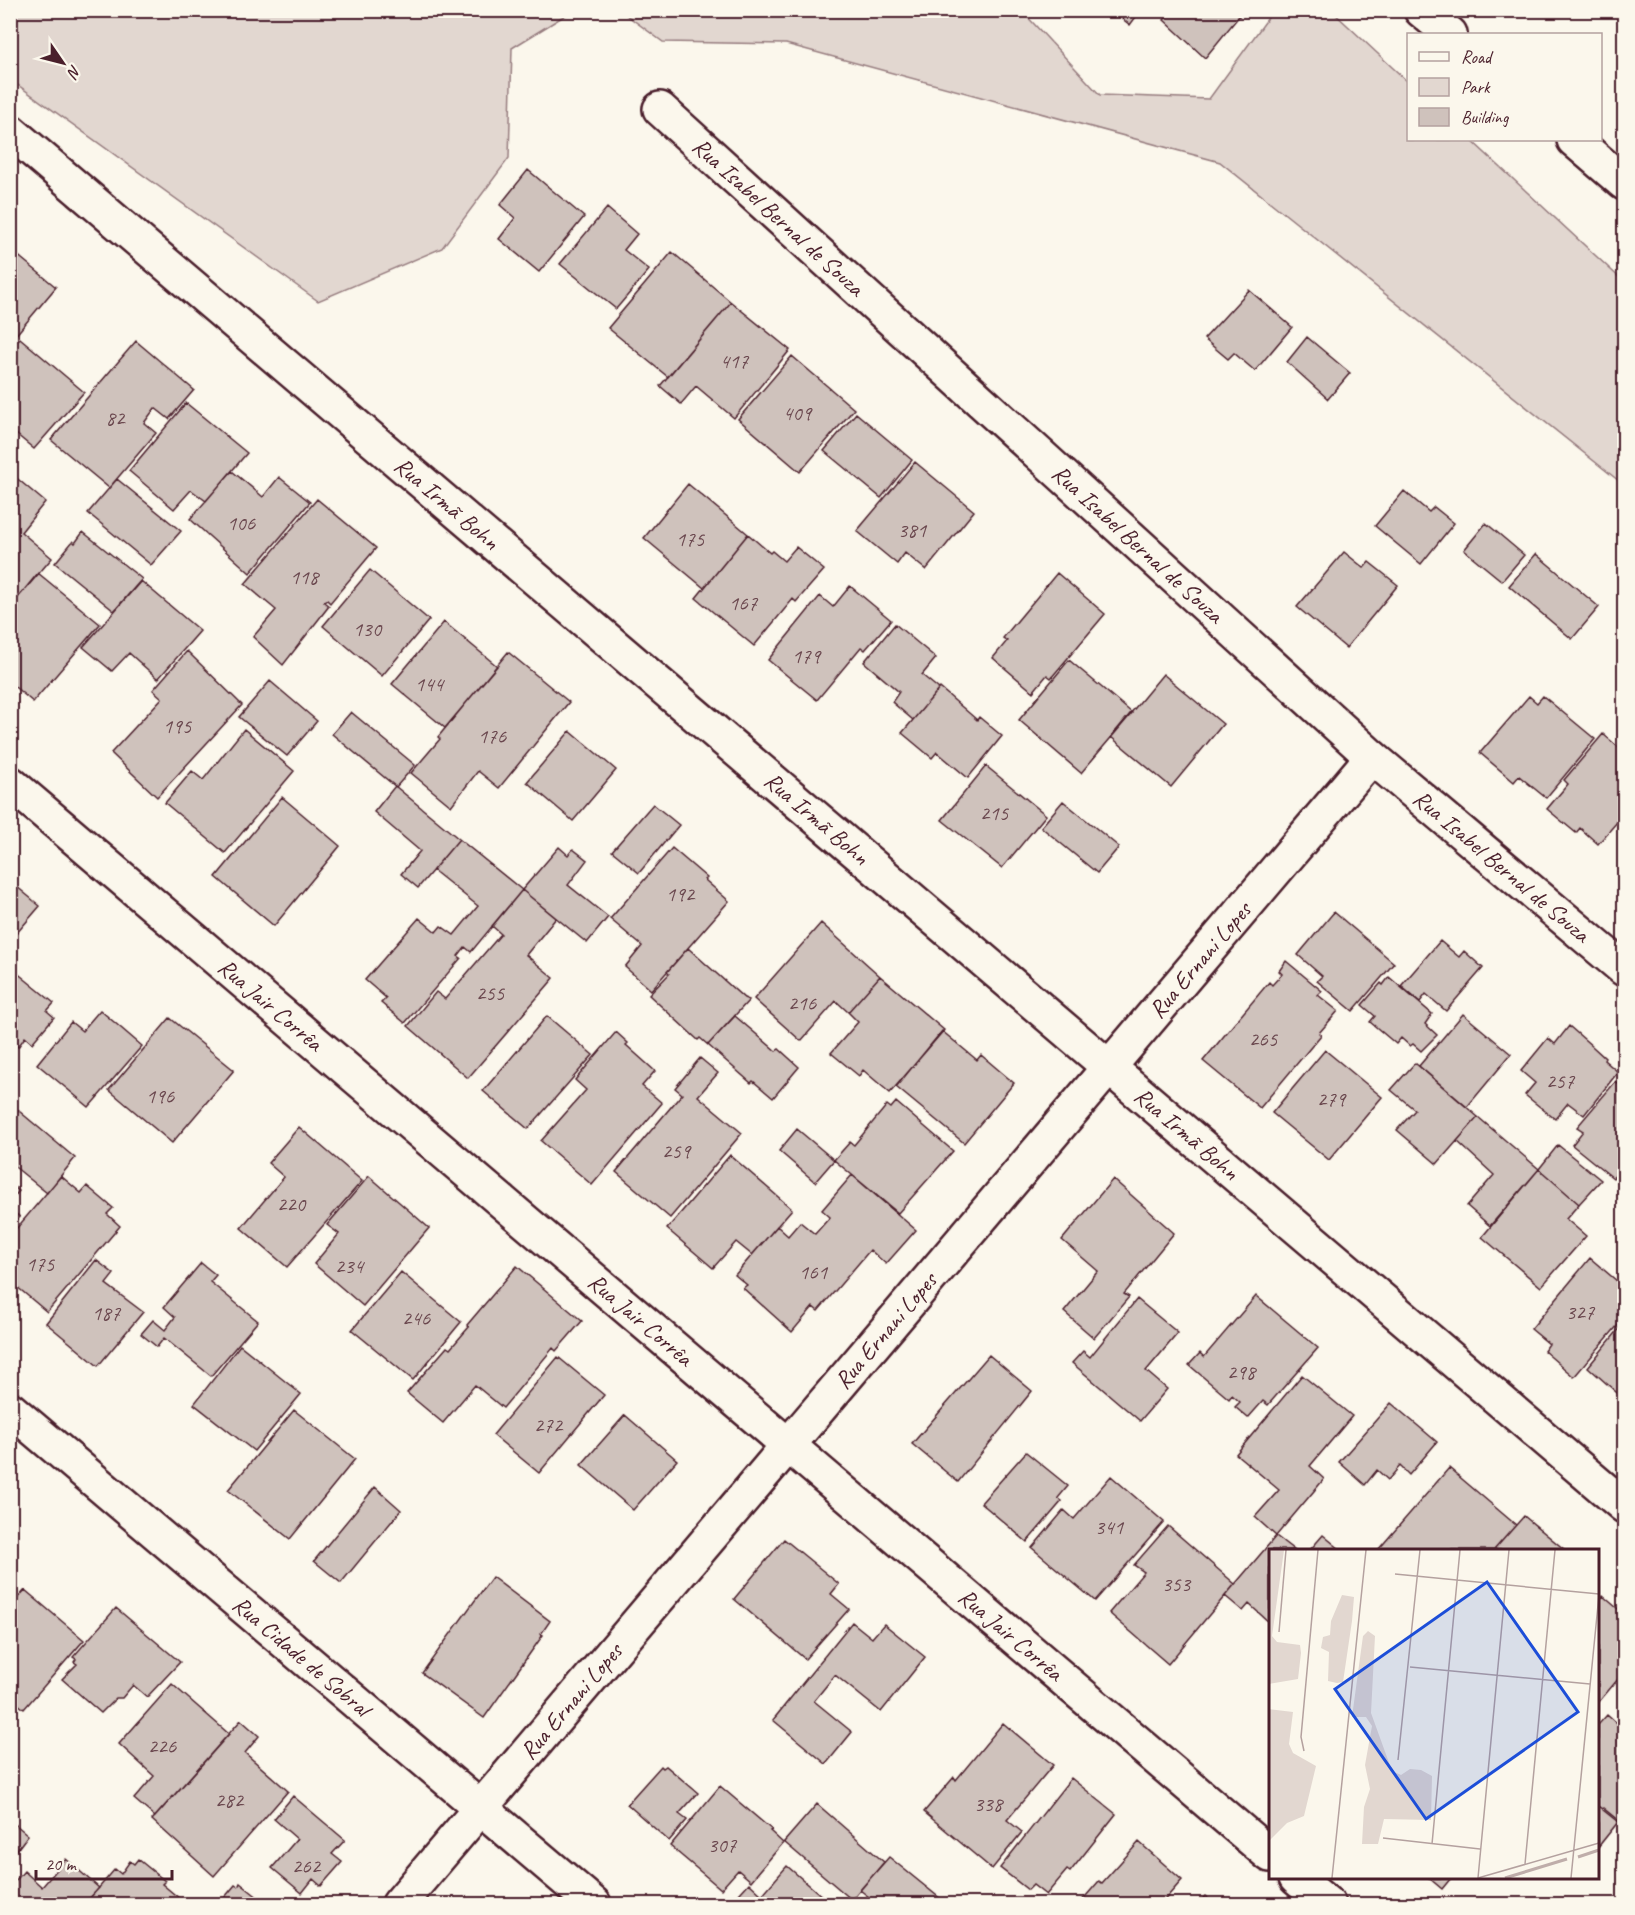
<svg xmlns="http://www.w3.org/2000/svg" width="1635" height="1915" font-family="Caveat,sans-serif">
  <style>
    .green { fill: #e2d7d0; stroke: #967b7e; stroke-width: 1.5 }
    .building { fill: #cfc2bc; stroke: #4a1f2b; stroke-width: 1.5 }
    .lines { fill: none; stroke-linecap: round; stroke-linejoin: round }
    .minor-casing { stroke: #4a1f2b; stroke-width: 38 }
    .primary-casing { stroke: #4a1f2b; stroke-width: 38 }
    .minor { stroke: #fbf7ec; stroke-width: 33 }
    .primary { stroke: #fbf7ec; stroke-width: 33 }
    .labels { text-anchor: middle; stroke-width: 4.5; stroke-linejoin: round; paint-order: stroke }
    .number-label { font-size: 21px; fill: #6b484f }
    .street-label { font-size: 24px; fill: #4a1f2b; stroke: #fbf7ec }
    .inset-river { fill: none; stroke: #bfadaa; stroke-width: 3 }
    .inset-road { fill: none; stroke: #b4a19f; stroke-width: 1.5 }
    .view { fill: #1d4ed8; fill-opacity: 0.15; stroke: #1d4ed8; stroke-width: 3 }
    .inset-edge { fill: none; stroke: #4a1f2b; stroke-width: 3 }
  </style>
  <rect width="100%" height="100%" fill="#fbf7ec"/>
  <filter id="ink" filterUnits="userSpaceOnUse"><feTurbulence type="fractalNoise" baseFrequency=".0167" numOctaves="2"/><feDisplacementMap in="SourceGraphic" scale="12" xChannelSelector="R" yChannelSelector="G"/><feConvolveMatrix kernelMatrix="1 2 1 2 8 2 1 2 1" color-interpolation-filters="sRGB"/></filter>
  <g filter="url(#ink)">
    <path class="green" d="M 11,10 L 572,10 L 572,11 L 512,48 L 509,158 L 442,248 L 318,301 L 11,80 Z
      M 621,11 L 1022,11 L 1100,95 L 1209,99 L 1273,11 L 1332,11 L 1408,82 L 1408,140 L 1471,140 L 1624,282 L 1624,485 L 1220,162 L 786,44 L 663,42 Z"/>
    <path class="building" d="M 1111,10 L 1141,10 L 1130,25 Z
      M 1172,10 L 1244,10 L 1205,58 L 1164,20 Z
      M 528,170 L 584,217 L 539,272 L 499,239 L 515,218 L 500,205 Z
      M 607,208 L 637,234 L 624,250 L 649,270 L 616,309 L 560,264 Z
      M 10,249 L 56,287 L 15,336 L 12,334 L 10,336 Z
      M 672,252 L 731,302 L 668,377 L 608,328 Z
      M 1249,290 L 1292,327 L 1255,371 L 1234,353 L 1228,359 L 1204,339 Z
      M 731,302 L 790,350 L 734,418 L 696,386 L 681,404 L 660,386 Z
      M 1307,337 L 1350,373 L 1328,399 L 1287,362 Z
      M 20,338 L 84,392 L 34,449 L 10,429 L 10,349 Z
      M 136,341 L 194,390 L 169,419 L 155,408 L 144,423 L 156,433 L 109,488 L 51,440 Z
      M 792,356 L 854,409 L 800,472 L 738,419 Z
      M 186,403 L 247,453 L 206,501 L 191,490 L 174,509 L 129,471 Z
      M 856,413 L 912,460 L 881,498 L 824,451 Z
      M 915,462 L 974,511 L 926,570 L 905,553 L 897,564 L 857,531 Z
      M 232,471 L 263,497 L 279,477 L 310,502 L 250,573 L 190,519 Z
      M 13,475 L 45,502 L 21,532 L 52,558 L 10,607 L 10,479 Z
      M 117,479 L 181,531 L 151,565 L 88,513 Z
      M 688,484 L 748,534 L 704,588 L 644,538 Z
      M 1404,491 L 1429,512 L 1434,507 L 1454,523 L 1421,564 L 1375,526 Z
      M 317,499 L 376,548 L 330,603 L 327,600 L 324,602 L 329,606 L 283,665 L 253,637 L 276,610 L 245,584 Z
      M 1486,523 L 1524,555 L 1502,581 L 1464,550 Z
      M 83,532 L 142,579 L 114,611 L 55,563 L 73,541 L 75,543 Z
      M 748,534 L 770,553 L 772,551 L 784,561 L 796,547 L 824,570 L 796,602 L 793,599 L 754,646 L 696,598 Z
      M 1344,552 L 1364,568 L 1369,562 L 1398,585 L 1346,648 L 1297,607 Z
      M 1536,554 L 1599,607 L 1572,639 L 1509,586 Z
      M 370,570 L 429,620 L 382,676 L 323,626 Z
      M 38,573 L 100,624 L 33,702 L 10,683 L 10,607 Z
      M 1057,573 L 1105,614 L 1051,678 L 1047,675 L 1033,692 L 993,658 L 1007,641 L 1003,638 Z
      M 141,581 L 200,631 L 158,679 L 129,653 L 112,671 L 83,647 Z
      M 850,586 L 891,620 L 865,650 L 861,647 L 817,700 L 768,660 L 820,596 L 833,607 Z
      M 444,622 L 497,666 L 445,728 L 392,684 Z
      M 895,624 L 936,658 L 922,675 L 939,689 L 913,720 L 892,702 L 899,692 L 864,662 Z
      M 187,651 L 242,705 L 157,797 L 111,753 L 162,698 L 153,690 Z
      M 508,652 L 569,702 L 499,788 L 478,771 L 451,806 L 411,773 L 440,739 L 438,737 Z
      M 1069,660 L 1132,713 L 1081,773 L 1019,720 Z
      M 1163,674 L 1223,724 L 1171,787 L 1111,737 Z
      M 270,681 L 317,721 L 287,756 L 239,717 Z
      M 940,688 L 977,720 L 979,717 L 1002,736 L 968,778 L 937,752 L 932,758 L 902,733 Z
      M 1529,696 L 1537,703 L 1543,696 L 1595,739 L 1546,798 L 1519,776 L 1514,782 L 1480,753 Z
      M 351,712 L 415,765 L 396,787 L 332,734 Z
      M 244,729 L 294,771 L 225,853 L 165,803 L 192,771 L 203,780 Z
      M 570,731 L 616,770 L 573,821 L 527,782 Z
      M 1603,734 L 1624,752 L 1624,779 L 1622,782 L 1624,784 L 1624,814 L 1598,844 L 1580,828 L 1576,833 L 1547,809 L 1568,784 L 1564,780 Z
      M 986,766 L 1046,815 L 1002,868 L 942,820 Z
      M 395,786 L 459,839 L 418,888 L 401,874 L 420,851 L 374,812 Z
      M 282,797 L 340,846 L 274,926 L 216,877 Z
      M 1063,801 L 1119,847 L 1097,873 L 1041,827 Z
      M 653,804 L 679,825 L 639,873 L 612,851 Z
      M 459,839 L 522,890 L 471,952 L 465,947 L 458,956 L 461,958 L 405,1023 L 381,1003 L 386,998 L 365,980 L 419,918 L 436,932 L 441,926 L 454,935 L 478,906 L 433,870 Z
      M 559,847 L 568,855 L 573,849 L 587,860 L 568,885 L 608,917 L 587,943 L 522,890 Z
      M 672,848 L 707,878 L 705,880 L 729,901 L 651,990 L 625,967 L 642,946 L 610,919 Z
      M 10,881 L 40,906 L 10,941 Z
      M 522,890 L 556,918 L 526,955 L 554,978 L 468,1078 L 408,1026 L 436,992 L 445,999 L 501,934 L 492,926 Z
      M 1334,912 L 1394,963 L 1353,1011 L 1317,981 L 1322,976 L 1298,955 Z
      M 821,923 L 880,976 L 848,1012 L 836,1001 L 801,1041 L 754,999 Z
      M 1440,941 L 1459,957 L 1464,951 L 1483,968 L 1446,1011 L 1426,994 L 1420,1002 L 1401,986 Z
      M 688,948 L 744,998 L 749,1000 L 708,1045 L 700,1038 L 698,1040 L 649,995 L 669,974 L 667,972 Z
      M 1286,961 L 1322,991 L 1318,995 L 1338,1011 L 1319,1033 L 1321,1035 L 1260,1108 L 1203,1061 L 1269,982 L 1272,985 L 1282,974 L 1279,971 Z
      M 10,967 L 54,1003 L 47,1011 L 54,1017 L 32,1043 L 25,1037 L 18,1047 L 14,1043 L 10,1048 Z
      M 880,976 L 944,1030 L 890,1093 L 863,1070 L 859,1076 L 831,1053 L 858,1022 L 848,1012 Z
      M 1389,977 L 1432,1014 L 1425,1024 L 1437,1035 L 1421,1051 L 1413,1044 L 1410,1046 L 1401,1038 L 1396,1044 L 1370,1022 L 1375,1016 L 1362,1005 L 1381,983 L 1383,985 Z
      M 100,1010 L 142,1046 L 89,1107 L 37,1064 L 71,1022 L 82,1031 Z
      M 1463,1014 L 1511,1054 L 1467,1107 L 1419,1066 Z
      M 547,1016 L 593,1055 L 528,1129 L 483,1091 Z
      M 735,1016 L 776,1051 L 779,1049 L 799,1067 L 773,1098 L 753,1081 L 751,1083 L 708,1045 Z
      M 170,1018 L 234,1070 L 172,1143 L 109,1090 Z
      M 1569,1026 L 1593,1047 L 1605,1058 L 1604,1060 L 1618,1072 L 1584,1115 L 1568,1103 L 1555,1119 L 1525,1095 L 1535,1083 L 1521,1071 L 1548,1038 L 1555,1044 Z
      M 942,1031 L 977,1060 L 981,1055 L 1014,1083 L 964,1143 L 896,1087 Z
      M 616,1032 L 628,1043 L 626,1045 L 655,1071 L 642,1086 L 662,1103 L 592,1185 L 541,1141 L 586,1090 L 575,1080 Z
      M 1325,1050 L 1382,1097 L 1329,1160 L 1272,1113 Z
      M 700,1058 L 718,1073 L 698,1096 L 742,1133 L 670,1218 L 616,1172 L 682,1094 L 675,1088 Z
      M 1415,1063 L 1478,1117 L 1437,1164 L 1397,1130 L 1415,1110 L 1391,1090 Z
      M 1616,1081 L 1624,1089 L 1624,1165 L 1613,1178 L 1572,1145 L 1583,1131 L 1577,1127 Z
      M 896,1102 L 953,1151 L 898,1213 L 834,1160 L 850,1142 L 854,1145 L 887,1105 L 891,1108 Z
      M 13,1106 L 75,1158 L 47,1193 L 10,1163 L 10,1109 Z
      M 1478,1117 L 1539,1169 L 1490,1226 L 1467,1206 L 1494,1175 L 1457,1141 Z
      M 299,1127 L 362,1181 L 287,1267 L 241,1228 L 284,1177 L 268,1163 Z
      M 797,1129 L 834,1160 L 815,1182 L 779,1151 Z
      M 1558,1145 L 1601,1180 L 1579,1204 L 1539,1169 Z
      M 730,1155 L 792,1209 L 752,1255 L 736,1242 L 713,1268 L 667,1229 Z
      M 1539,1169 L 1579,1204 L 1566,1219 L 1586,1236 L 1541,1287 L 1482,1237 Z
      M 852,1175 L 916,1230 L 886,1264 L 870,1250 L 818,1311 L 813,1307 L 792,1332 L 743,1288 L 747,1285 L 735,1275 L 777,1226 L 788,1236 L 800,1222 L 815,1234 L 830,1217 L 822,1210 Z
      M 61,1176 L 81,1193 L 87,1186 L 113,1208 L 107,1214 L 120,1226 L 47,1312 L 10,1281 L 10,1236 Z
      M 369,1176 L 429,1228 L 363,1306 L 314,1264 L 339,1234 L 327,1225 Z
      M 1113,1179 L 1174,1233 L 1124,1294 L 1129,1297 L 1094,1338 L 1064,1312 L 1098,1271 L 1062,1240 Z
      M 10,1184 L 19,1191 L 10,1201 Z
      M 10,1209 L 20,1217 L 10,1228 Z
      M 1590,1258 L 1624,1287 L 1624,1318 L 1574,1377 L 1544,1351 L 1549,1344 L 1531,1329 Z
      M 96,1260 L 114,1274 L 106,1284 L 143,1312 L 98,1366 L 46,1323 Z
      M 201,1263 L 216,1275 L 210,1282 L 258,1321 L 211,1376 L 164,1338 L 157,1347 L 141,1334 L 153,1320 L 165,1330 L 175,1317 L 164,1307 Z
      M 517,1266 L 582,1321 L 556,1351 L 553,1348 L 503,1408 L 475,1385 L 443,1423 L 407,1393 L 447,1347 L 450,1349 L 469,1327 L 467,1325 Z
      M 401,1272 L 461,1322 L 413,1380 L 352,1330 Z
      M 1256,1296 L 1318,1348 L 1268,1405 L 1263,1401 L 1248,1418 L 1235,1407 L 1240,1402 L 1232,1395 L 1229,1399 L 1189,1365 L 1200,1353 L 1204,1357 Z
      M 1137,1299 L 1178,1333 L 1146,1371 L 1167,1389 L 1140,1421 L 1072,1363 L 1083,1351 L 1090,1357 Z
      M 1624,1323 L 1624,1399 L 1588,1367 Z
      M 240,1345 L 301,1394 L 254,1451 L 194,1404 Z
      M 989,1355 L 1032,1391 L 958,1482 L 912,1444 Z
      M 558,1357 L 604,1395 L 539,1473 L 493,1435 Z
      M 1302,1375 L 1352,1416 L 1310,1466 L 1324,1479 L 1276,1536 L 1255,1517 L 1279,1490 L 1236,1454 Z
      M 1391,1403 L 1437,1442 L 1409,1475 L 1400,1466 L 1388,1480 L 1377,1470 L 1365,1485 L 1339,1462 Z
      M 294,1410 L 355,1459 L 290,1539 L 228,1490 Z
      M 625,1415 L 677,1460 L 633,1510 L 581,1465 Z
      M 1026,1452 L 1068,1486 L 1058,1498 L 1062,1501 L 1027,1542 L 981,1503 Z
      M 1449,1468 L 1516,1525 L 1494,1550 L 1378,1550 Z
      M 1111,1476 L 1164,1522 L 1095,1601 L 1032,1548 L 1064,1510 L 1074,1519 Z
      M 375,1487 L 401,1510 L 341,1583 L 314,1561 Z
      M 1524,1516 L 1565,1550 L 1494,1550 Z
      M 1168,1526 L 1235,1584 L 1168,1664 L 1109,1613 L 1144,1572 L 1134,1565 Z
      M 1323,1535 L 1341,1550 L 1310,1550 Z
      M 1276,1536 L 1294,1550 L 1270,1550 L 1270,1623 L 1249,1604 L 1243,1611 L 1225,1596 Z
      M 784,1539 L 839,1584 L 831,1594 L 849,1609 L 805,1659 L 734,1599 Z
      M 492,1577 L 550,1621 L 541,1634 L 543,1635 L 484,1718 L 422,1673 Z
      M 25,1590 L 84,1640 L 24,1709 L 10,1697 L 10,1607 Z
      M 1603,1596 L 1624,1614 L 1624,1672 L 1598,1703 L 1598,1602 Z
      M 116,1608 L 180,1662 L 147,1697 L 133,1685 L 122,1698 L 116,1698 L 101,1713 L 62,1679 L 77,1664 L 74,1662 L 76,1659 L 73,1657 Z
      M 852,1622 L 872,1638 L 884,1624 L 925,1657 L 881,1712 L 835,1675 L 814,1701 L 852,1732 L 826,1764 L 773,1720 Z
      M 172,1684 L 229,1734 L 155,1817 L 134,1799 L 154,1776 L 119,1744 Z
      M 1607,1715 L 1624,1730 L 1624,1825 L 1603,1808 L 1602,1809 L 1598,1806 L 1598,1725 Z
      M 241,1720 L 259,1736 L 245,1753 L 288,1791 L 214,1876 L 152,1820 Z
      M 1003,1723 L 1053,1765 L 1007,1820 L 1022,1832 L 992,1869 L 924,1812 L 954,1777 L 956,1780 Z
      M 661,1766 L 663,1768 L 666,1766 L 698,1793 L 679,1814 L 687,1820 L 669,1841 L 627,1804 Z
      M 1071,1778 L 1116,1814 L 1070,1872 L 1067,1870 L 1046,1895 L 1033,1885 L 1028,1890 L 1000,1868 Z
      M 720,1786 L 772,1830 L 770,1831 L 783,1843 L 751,1881 L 738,1870 L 721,1889 L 670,1846 Z
      M 293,1796 L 345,1840 L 332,1854 L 342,1862 L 321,1886 L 313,1879 L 302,1893 L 272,1868 L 297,1839 L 274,1819 Z
      M 817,1804 L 884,1862 L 852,1900 L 784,1842 Z
      M 1598,1806 L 1618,1822 L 1598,1847 Z
      M 10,1820 L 28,1835 L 10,1859 Z
      M 1139,1842 L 1182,1880 L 1161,1904 L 1079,1904 L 1099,1881 L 1102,1883 Z
      M 889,1857 L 947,1904 L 878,1904 L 860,1890 Z
      M 66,1859 L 99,1888 L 84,1904 L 10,1904 L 10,1887 L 24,1871 L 42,1887 Z
      M 138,1859 L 165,1881 L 162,1884 L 186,1904 L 85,1904 L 115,1869 L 121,1874 L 130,1861 L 134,1864 Z
      M 787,1866 L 831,1904 L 730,1904 L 749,1883 L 762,1895 Z
      M 1429,1878 L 1451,1878 L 1442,1889 Z
      M 240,1883 L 259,1898 L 254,1904 L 219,1904 L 235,1885 L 238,1887 Z
      M 1205,1896 L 1215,1904 L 1198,1904 Z"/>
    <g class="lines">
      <g class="minor-casing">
        <g id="minor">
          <path id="s1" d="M 660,109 L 1372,757 L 1624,969"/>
          <path id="s2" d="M 10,131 L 1624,1506"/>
          <path id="s3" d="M 10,783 L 1270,1855"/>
          <path id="s4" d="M 10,1409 L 594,1904"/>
          <path d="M 1296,1878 L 1328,1904"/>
          <path id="s5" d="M 399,1904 L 1372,757"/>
        </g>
      </g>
      <g class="primary-casing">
        <path id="primary" d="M 1421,10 L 1450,34
          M 1574,140 L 1624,183"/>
      </g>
      <use href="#minor" class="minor"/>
      <use href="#primary" class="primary"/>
    </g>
  </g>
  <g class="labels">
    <g class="number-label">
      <text x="734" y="368">417</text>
      <text x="797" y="420">409</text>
      <text x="115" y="425">82</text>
      <text x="241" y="530">106</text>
      <text x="912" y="537">381</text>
      <text x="690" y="546">175</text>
      <text x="304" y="584">118</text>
      <text x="743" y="610">167</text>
      <text x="367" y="636">130</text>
      <text x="806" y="663">179</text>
      <text x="429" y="691">144</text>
      <text x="177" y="733">195</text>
      <text x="492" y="743">176</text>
      <text x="994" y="820">215</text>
      <text x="680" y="901">192</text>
      <text x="490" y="1000">255</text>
      <text x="802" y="1010">216</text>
      <text x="1263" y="1046">265</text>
      <text x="1560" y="1088">257</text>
      <text x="160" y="1103">196</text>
      <text x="1331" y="1106">279</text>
      <text x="676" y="1158">259</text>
      <text x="291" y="1211">220</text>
      <text x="40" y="1271">175</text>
      <text x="349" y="1273">234</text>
      <text x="813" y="1279">161</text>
      <text x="1580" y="1319">327</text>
      <text x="106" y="1320">187</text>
      <text x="416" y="1325">246</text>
      <text x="1241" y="1379">298</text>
      <text x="548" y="1432">272</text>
      <text x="1109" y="1534">341</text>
      <text x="1176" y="1591">353</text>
      <text x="162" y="1753">226</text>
      <text x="229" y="1807">282</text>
      <text x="988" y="1811">338</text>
      <text x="722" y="1852">307</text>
      <text x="306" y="1873">262</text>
    </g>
    <g class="street-label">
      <text dy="8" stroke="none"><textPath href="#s1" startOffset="160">Rua Isabel Bernal de Souza</textPath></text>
      <text dy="8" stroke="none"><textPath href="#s2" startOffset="574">Rua Irmã Bohn</textPath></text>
      <text dy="8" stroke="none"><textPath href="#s1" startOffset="646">Rua Isabel Bernal de Souza</textPath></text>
      <text dy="8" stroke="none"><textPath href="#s2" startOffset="1060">Rua Irmã Bohn</textPath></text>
      <text dy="8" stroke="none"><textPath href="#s1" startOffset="1132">Rua Isabel Bernal de Souza</textPath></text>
      <text dy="8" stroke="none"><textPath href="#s5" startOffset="1238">Rua Ernani Lopes</textPath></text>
      <text dy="8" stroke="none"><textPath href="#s3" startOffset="342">Rua Jair Corrêa</textPath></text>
      <text dy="8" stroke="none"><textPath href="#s2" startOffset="1546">Rua Irmã Bohn</textPath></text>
      <text dy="8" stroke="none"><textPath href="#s3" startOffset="828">Rua Jair Corrêa</textPath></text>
      <text dy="8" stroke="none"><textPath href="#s5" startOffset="752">Rua Ernani Lopes</textPath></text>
      <text dy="8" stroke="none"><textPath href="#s3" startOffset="1314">Rua Jair Corrêa</textPath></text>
      <text dy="8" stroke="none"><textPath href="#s4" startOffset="382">Rua Cidade de Sobral</textPath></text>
      <text dy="8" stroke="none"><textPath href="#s5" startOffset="266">Rua Ernani Lopes</textPath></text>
    </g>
  </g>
  <g transform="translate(1269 1549)">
    <rect width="330" height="330" fill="#fbf7ec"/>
    <path d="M 0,1 L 15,1 L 3,87 L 8,93 L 31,96 L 32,104 L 29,130 L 0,135 ZM 73,46 L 85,48 L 83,72 L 74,133 L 68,134 L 59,132 L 60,103 L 52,99 L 54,88 L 61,86 L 62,72 ZM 99,82 L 106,87 L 102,164 L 123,222 L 132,226 L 141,220 L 152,221 L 163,227 L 162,271 L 115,270 L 109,295 L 93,295 L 95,258 L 101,240 L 96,216 L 103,177 L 97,168 L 83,168 L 94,87 ZM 0,160 L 24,163 L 20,195 L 24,204 L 47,217 L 35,267 L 18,274 L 0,292 Z" fill="#e2d7d0"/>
    <path class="inset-river" d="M 309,308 L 330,301M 236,329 L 298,310"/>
    <path class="inset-road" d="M 240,1 L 209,329 L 330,294M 126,25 L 330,45M 10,83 L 17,1M 141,118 L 321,135M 35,202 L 32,188 L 49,1M 129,211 L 151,1M 114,289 L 211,300M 163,295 L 191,1M 256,315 L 286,1M 63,329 L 97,1M 302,329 L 330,46"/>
    <path class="view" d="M 218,33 L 309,163 L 157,270 L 66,140 Z"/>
    <rect width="330" height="330" class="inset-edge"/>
  </g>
  <rect width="1635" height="1915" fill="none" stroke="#fbf7ec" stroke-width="36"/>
  <rect x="18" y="18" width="1599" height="1879" fill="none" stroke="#4a1f2b" stroke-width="2" filter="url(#ink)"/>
  <rect x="1407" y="33" width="195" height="108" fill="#fbf7ec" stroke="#b4a19f" stroke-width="1.5"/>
  <rect x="1419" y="52" width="30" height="9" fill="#fbf7ec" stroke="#b4a19f" stroke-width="1.5"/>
  <text x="1461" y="63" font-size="18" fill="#4a1f2b">Road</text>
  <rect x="1419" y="78" width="30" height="18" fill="#e2d7d0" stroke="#b4a19f" stroke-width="1.5"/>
  <text x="1461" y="93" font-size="18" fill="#4a1f2b">Park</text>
  <rect x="1419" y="108" width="30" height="18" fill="#cfc2bc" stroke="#b4a19f" stroke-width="1.5"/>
  <text x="1461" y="123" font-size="18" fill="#4a1f2b">Building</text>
  <g transform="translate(63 63) rotate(125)" stroke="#fbf7ec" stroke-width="4.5" paint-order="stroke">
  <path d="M0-4.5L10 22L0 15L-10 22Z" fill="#4a1f2b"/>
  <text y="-9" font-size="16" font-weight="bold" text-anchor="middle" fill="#4a1f2b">N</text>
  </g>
  <path d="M36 1870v9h136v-9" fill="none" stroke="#4a1f2b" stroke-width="3"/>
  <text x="45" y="1870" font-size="18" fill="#4a1f2b" stroke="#fbf7ec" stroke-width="4.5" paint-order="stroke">20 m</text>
</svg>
